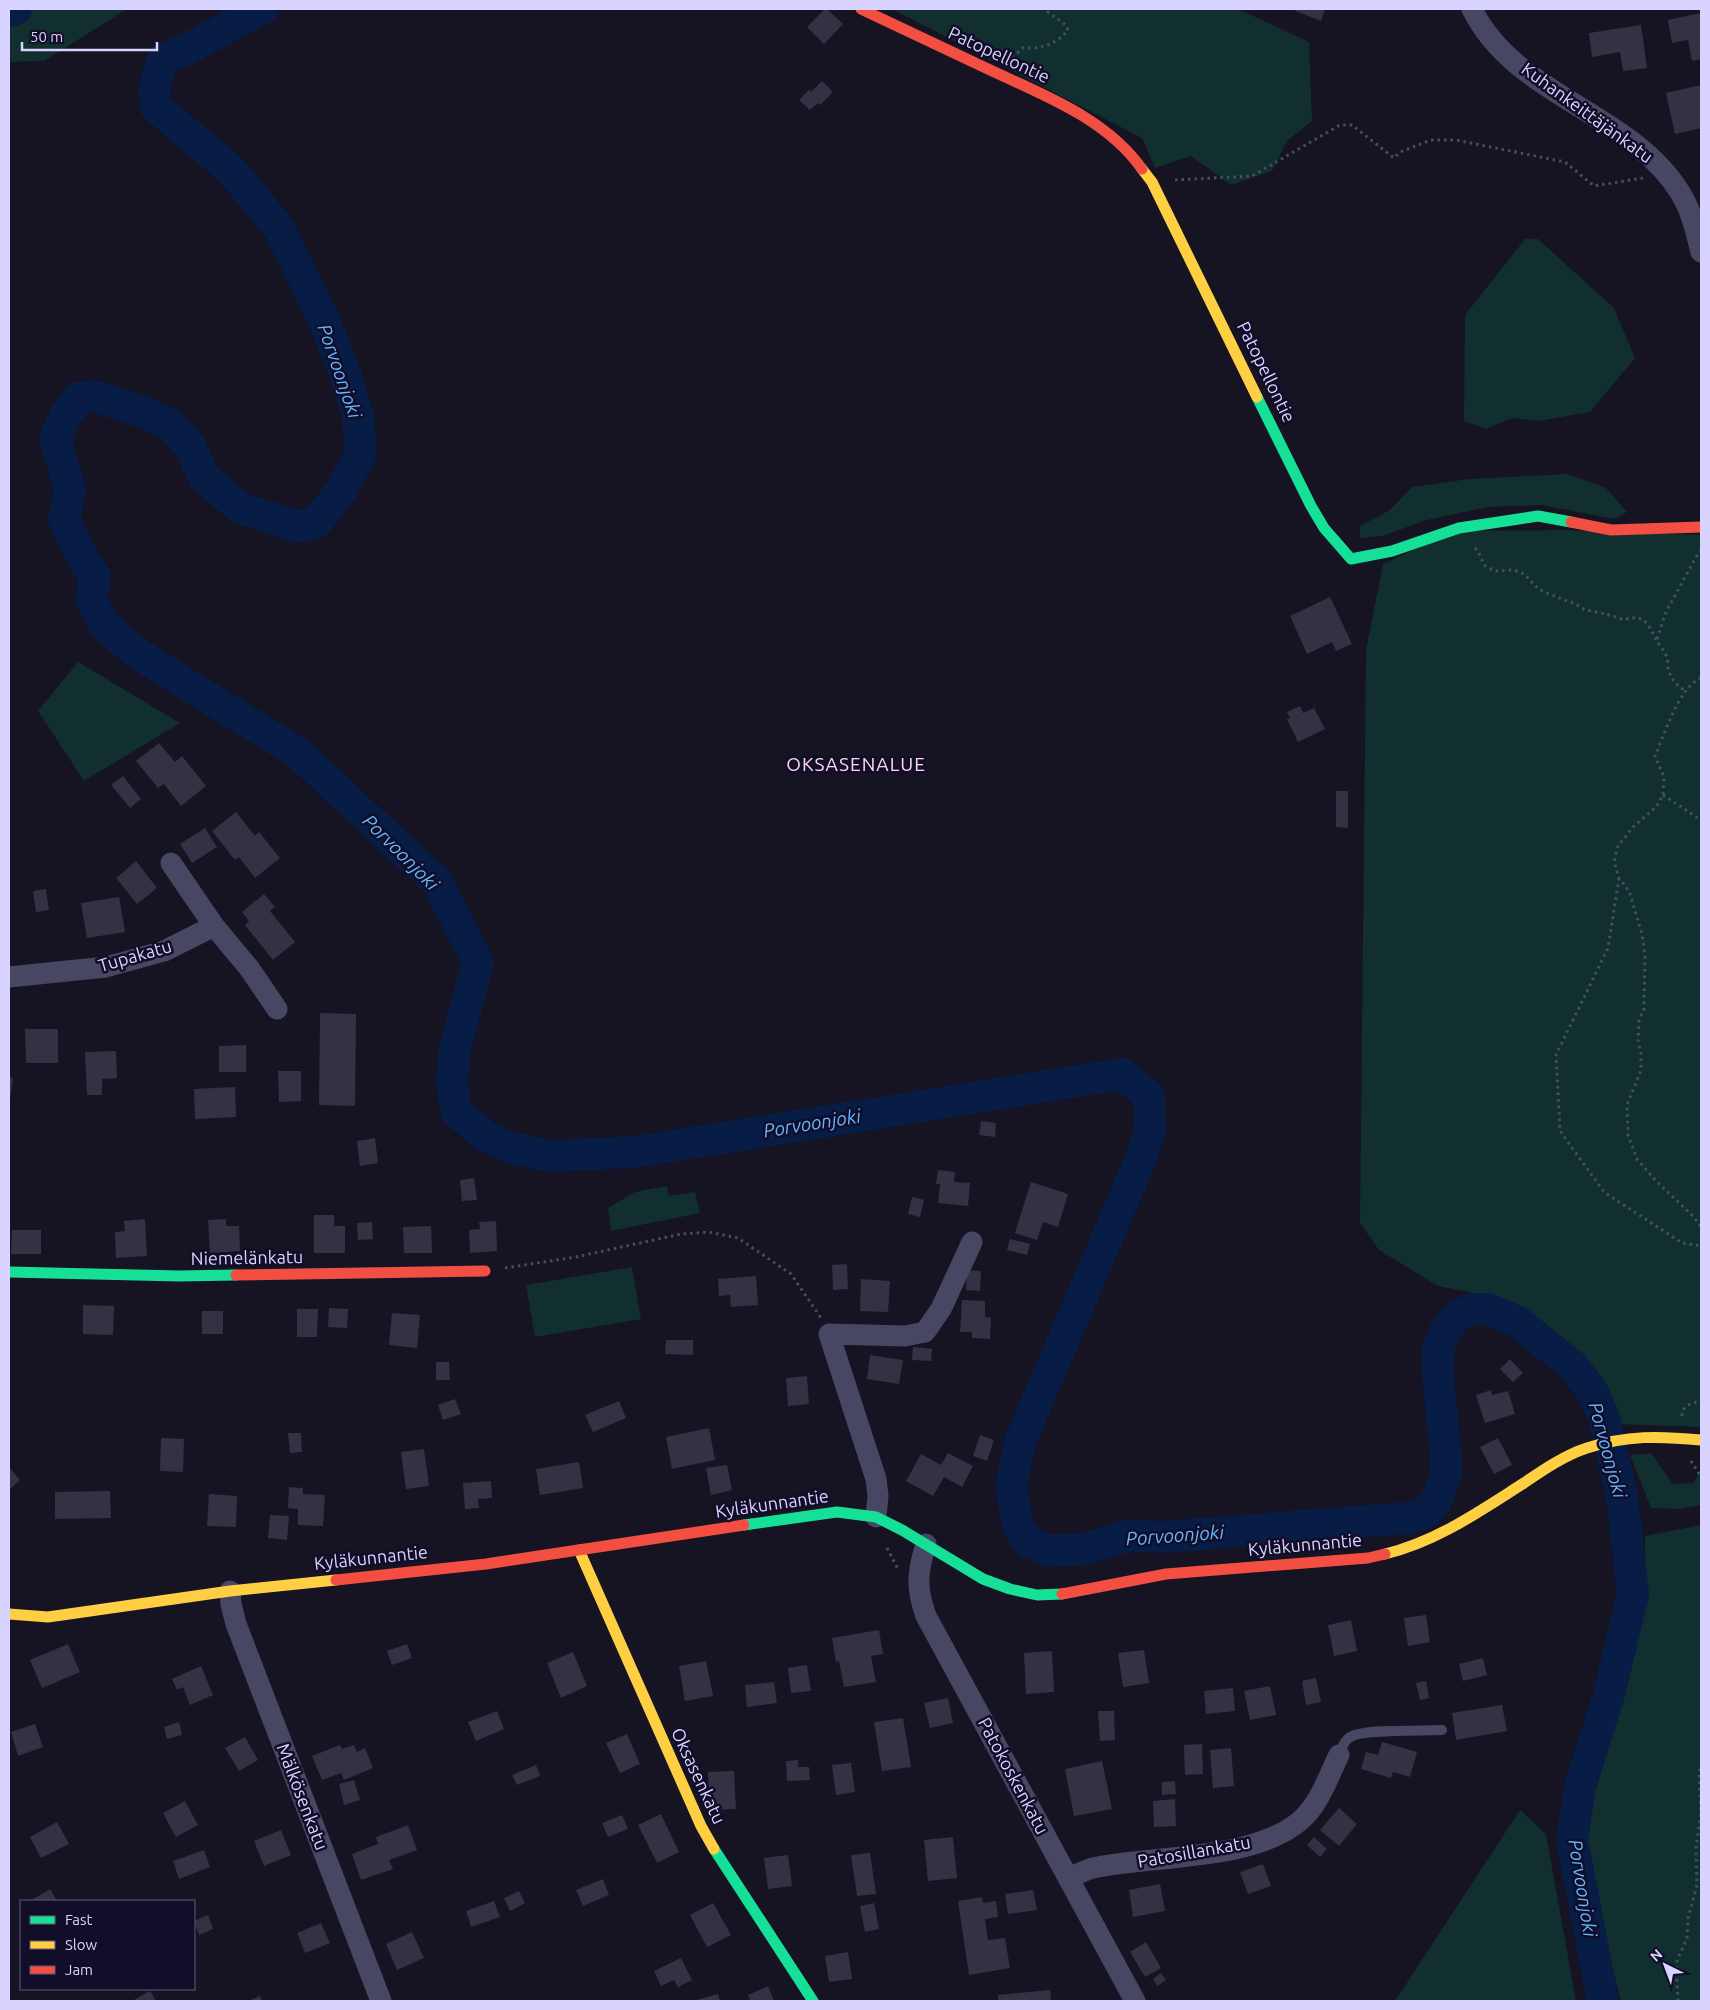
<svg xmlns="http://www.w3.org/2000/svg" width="1710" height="2010" font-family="Ubuntu,sans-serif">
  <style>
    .green { fill: #112f2f }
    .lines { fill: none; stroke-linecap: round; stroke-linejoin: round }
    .river { stroke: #071d45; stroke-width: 32 }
    .building { fill: #343144 }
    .path { stroke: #425061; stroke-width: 3; stroke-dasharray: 2.5 4; stroke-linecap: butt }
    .lane { stroke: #484763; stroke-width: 10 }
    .street { stroke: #484763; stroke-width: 21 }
    .fast { stroke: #16e098; stroke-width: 11 }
    .slow { stroke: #ffcf43; stroke-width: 11 }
    .jam { stroke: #f24e42; stroke-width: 11 }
    .labels { text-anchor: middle; stroke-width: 5; stroke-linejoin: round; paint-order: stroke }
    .street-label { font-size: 18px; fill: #d9d4ff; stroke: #120d28 }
    .water-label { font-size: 19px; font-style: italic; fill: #62b8ff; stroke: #120d28 }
    .neighbourhood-label { font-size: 19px; letter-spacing: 1px; fill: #ffd6f0; stroke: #120d28 }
  </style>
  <rect width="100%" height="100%" fill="#161322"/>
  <path class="green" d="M 9,9 L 127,9 L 44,61 L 9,62 Z
    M 892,9 L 1238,9 L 1309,42 L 1312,121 L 1287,141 L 1272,171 L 1231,185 L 1191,156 L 1155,168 L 1142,138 Z
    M 1525,239 L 1538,239 L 1614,308 L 1635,358 L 1590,412 L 1538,421 L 1512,418 L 1486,429 L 1464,421 L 1465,315 Z
    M 1568,474 L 1606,488 L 1627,512 L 1614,519 L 1542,505 L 1488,507 L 1427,520 L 1382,536 L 1360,538 L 1360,526 L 1390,510 L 1412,487 L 1469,479 Z
    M 1568,530 L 1701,535 L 1701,1427 L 1616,1424 L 1602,1385 L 1568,1343 L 1530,1320 L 1478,1294 L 1438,1286 L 1379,1250 L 1360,1223 L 1366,650 L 1383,564 L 1455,531 Z
    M 78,662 L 180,723 L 84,781 L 38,711 Z
    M 667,1186 L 669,1196 L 695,1192 L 700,1213 L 611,1231 L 608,1208 L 635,1192 Z
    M 632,1267 L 641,1319 L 535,1337 L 526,1285 Z
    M 1651,1453 L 1673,1484 L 1693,1483 L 1701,1471 L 1701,1505 L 1680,1509 L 1651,1508 L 1630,1455 Z
    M 1701,1525 L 1701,2001 L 1621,2001 L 1601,1922 L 1583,1836 L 1645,1612 L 1645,1536 Z
    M 1520,1810 L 1546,1834 L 1576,2001 L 1395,2001 Z"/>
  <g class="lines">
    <path class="river" d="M 262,9 L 187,49 L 164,58 C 156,75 153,89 156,107 L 231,170 L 279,228 L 323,318 L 345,373 L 358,416 L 361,453 L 341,491 L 316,523 L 300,527 L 240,508 L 204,477 L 190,446 L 170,424 L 140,411 L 93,396 L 78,398 L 65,417 L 55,438 L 70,491 L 64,520 L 86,564 L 95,577 L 91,599 L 104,625 L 138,654 L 298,753 L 437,882 L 478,962 L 454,1053 L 452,1084 L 457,1112 L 485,1136 L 512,1148 L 549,1156 L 635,1152 L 1122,1074 L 1149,1096 L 1150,1129 L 1142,1156 L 1020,1442 L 1011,1486 L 1018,1526 L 1028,1542 L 1050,1551 L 1085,1549 L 1127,1536 L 1164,1537 L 1393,1519 L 1406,1519 L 1425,1513 L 1436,1502 L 1447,1471 L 1438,1374 L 1438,1349 L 1445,1331 L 1457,1316 L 1472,1309 L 1488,1309 L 1518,1322 L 1573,1366 L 1593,1393 L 1604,1418 L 1622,1497 L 1633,1594 L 1608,1698 L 1580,1786 L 1572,1840 L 1603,2001
      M 9,11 L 16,9"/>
  </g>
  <path class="building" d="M 825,9 L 827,9 L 843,24 L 824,44 L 807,27 Z
    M 1291,9 L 1325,9 L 1321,21 Z
    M 1701,13 L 1701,59 L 1692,61 L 1688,40 L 1672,43 L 1668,20 Z
    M 1641,25 L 1647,68 L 1623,71 L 1620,52 L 1592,57 L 1589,33 Z
    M 822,81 L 833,92 L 820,105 L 818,103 L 810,110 L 799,100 L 809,90 L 811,92 Z
    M 1701,85 L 1701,128 L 1675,134 L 1666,93 Z
    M 1330,597 L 1352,644 L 1336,651 L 1332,642 L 1307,654 L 1290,616 Z
    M 1300,706 L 1303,713 L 1314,708 L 1325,729 L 1298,742 L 1287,719 L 1290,718 L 1287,712 Z
    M 159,743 L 175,762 L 182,756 L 206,786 L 181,806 L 164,784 L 158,788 L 136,761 Z
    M 123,776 L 141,799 L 130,808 L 111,785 Z
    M 1336,791 L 1348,791 L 1348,828 L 1336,827 Z
    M 236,812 L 255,836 L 259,832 L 280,858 L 255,878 L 239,857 L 235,860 L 212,831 Z
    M 205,828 L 217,847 L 192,863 L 180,844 Z
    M 136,861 L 157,888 L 137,904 L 116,878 Z
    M 46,889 L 49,910 L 36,912 L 33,891 Z
    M 264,894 L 275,907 L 270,911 L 295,942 L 273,960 L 245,925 L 249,921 L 242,912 Z
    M 119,897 L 125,932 L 87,938 L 81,903 Z
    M 320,1013 L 356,1014 L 355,1106 L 319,1105 Z
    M 25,1029 L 58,1029 L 58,1063 L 26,1063 Z
    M 246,1045 L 246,1072 L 219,1072 L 219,1046 Z
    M 116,1051 L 117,1078 L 102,1079 L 102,1095 L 87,1095 L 85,1052 Z
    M 278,1071 L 301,1071 L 301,1101 L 279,1102 Z
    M 9,1077 L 13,1078 L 10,1099 L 9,1099 Z
    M 235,1087 L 236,1117 L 195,1119 L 194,1089 Z
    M 981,1121 L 996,1123 L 995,1137 L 979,1135 Z
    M 375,1138 L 378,1163 L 360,1166 L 357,1141 Z
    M 938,1170 L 955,1172 L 954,1182 L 970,1183 L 968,1206 L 938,1203 L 940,1184 L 936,1184 Z
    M 474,1178 L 477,1200 L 462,1201 L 460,1180 Z
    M 1031,1182 L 1068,1194 L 1058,1227 L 1043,1222 L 1037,1240 L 1015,1233 Z
    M 912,1197 L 924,1200 L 920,1217 L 908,1214 Z
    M 314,1215 L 334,1215 L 334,1226 L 345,1226 L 345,1253 L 314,1253 Z
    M 145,1219 L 147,1256 L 116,1258 L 115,1232 L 125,1231 L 124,1221 Z
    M 226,1219 L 226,1226 L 239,1226 L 240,1251 L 210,1253 L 208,1220 Z
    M 496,1221 L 497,1251 L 470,1253 L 469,1230 L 480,1229 L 479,1222 Z
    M 372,1222 L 373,1239 L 358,1240 L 357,1223 Z
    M 431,1226 L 432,1253 L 404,1253 L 403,1227 Z
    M 12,1230 L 41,1230 L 41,1254 L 11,1254 Z
    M 1010,1239 L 1030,1244 L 1027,1255 L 1007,1250 Z
    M 847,1264 L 848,1289 L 833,1290 L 832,1265 Z
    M 967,1270 L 981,1271 L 980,1291 L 966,1290 Z
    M 756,1276 L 758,1305 L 731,1307 L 730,1295 L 719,1296 L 718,1279 Z
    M 861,1279 L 890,1281 L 888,1312 L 860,1311 Z
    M 962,1300 L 985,1301 L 985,1317 L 991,1318 L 990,1339 L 972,1338 L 972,1332 L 960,1332 Z
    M 83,1305 L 114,1306 L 113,1335 L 83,1334 Z
    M 329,1308 L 348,1309 L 347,1328 L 328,1327 Z
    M 297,1309 L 318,1309 L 317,1337 L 297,1337 Z
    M 202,1311 L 223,1311 L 223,1334 L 202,1334 Z
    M 392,1313 L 420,1315 L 417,1348 L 389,1345 Z
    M 666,1340 L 693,1340 L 693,1355 L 665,1354 Z
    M 913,1347 L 932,1349 L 931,1361 L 912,1360 Z
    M 870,1355 L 903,1360 L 899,1384 L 867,1379 Z
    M 1510,1359 L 1523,1373 L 1513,1382 L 1500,1369 Z
    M 436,1362 L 449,1362 L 450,1380 L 436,1380 Z
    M 807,1376 L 809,1404 L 788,1406 L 786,1378 Z
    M 1491,1390 L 1492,1395 L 1508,1391 L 1515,1414 L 1485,1423 L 1476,1395 Z
    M 455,1399 L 461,1414 L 443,1420 L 438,1405 Z
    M 619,1401 L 626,1418 L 593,1432 L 585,1415 Z
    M 709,1428 L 715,1460 L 672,1469 L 666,1437 Z
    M 288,1433 L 301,1433 L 302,1452 L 290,1453 Z
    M 980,1435 L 994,1440 L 987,1461 L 973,1456 Z
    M 161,1438 L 184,1439 L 183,1472 L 160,1471 Z
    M 1498,1438 L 1512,1465 L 1494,1474 L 1480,1447 Z
    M 424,1449 L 429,1486 L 406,1489 L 401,1452 Z
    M 948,1453 L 973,1466 L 962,1487 L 944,1477 L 933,1496 L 906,1481 L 921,1454 L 941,1465 Z
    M 579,1462 L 583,1488 L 540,1495 L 536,1469 Z
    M 727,1465 L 732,1490 L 711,1495 L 706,1468 Z
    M 9,1467 L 20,1480 L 10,1489 L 9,1488 Z
    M 491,1481 L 492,1498 L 478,1499 L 479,1508 L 465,1509 L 463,1483 Z
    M 289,1487 L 303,1488 L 303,1494 L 325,1495 L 323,1526 L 298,1525 L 298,1509 L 288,1508 Z
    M 110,1491 L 111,1518 L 55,1519 L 55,1492 Z
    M 209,1494 L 237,1496 L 236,1527 L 207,1526 Z
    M 270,1515 L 289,1516 L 287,1540 L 268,1538 Z
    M 1426,1615 L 1430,1642 L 1408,1646 L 1404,1618 Z
    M 1351,1620 L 1357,1651 L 1334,1656 L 1328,1625 Z
    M 879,1630 L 883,1654 L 871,1656 L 876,1682 L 844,1687 L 839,1661 L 836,1662 L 832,1638 Z
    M 68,1644 L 80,1672 L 42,1688 L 30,1660 Z
    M 407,1644 L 412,1658 L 392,1665 L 387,1651 Z
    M 1144,1650 L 1149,1683 L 1123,1687 L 1118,1653 Z
    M 1052,1651 L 1054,1692 L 1026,1694 L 1024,1653 Z
    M 573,1652 L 587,1686 L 561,1698 L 547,1663 Z
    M 1483,1658 L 1487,1675 L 1463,1681 L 1459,1664 Z
    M 706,1661 L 713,1696 L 685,1701 L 679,1666 Z
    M 807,1665 L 811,1691 L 791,1693 L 788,1668 Z
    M 201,1666 L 213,1695 L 190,1705 L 183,1687 L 177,1690 L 172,1679 Z
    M 1316,1678 L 1321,1702 L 1306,1705 L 1302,1681 Z
    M 1426,1681 L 1429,1698 L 1420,1700 L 1416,1683 Z
    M 774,1682 L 777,1703 L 747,1707 L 745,1685 Z
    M 1270,1686 L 1276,1715 L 1250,1720 L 1244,1691 Z
    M 1233,1688 L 1235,1711 L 1206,1714 L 1204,1691 Z
    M 948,1698 L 953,1723 L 930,1728 L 924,1703 Z
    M 1502,1705 L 1507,1731 L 1456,1740 L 1452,1713 Z
    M 497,1711 L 504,1729 L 476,1741 L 468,1722 Z
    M 1098,1711 L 1114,1711 L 1115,1740 L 1100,1741 Z
    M 903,1718 L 911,1767 L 882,1771 L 874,1722 Z
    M 179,1722 L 182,1735 L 167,1739 L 164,1727 Z
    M 35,1724 L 43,1747 L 18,1756 L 11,1732 Z
    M 627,1734 L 640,1764 L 620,1773 L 606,1743 Z
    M 245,1737 L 258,1760 L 239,1771 L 225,1748 Z
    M 1382,1742 L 1417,1752 L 1410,1777 L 1393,1772 L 1391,1778 L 1361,1769 L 1366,1752 L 1378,1755 Z
    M 1202,1744 L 1203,1774 L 1185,1775 L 1184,1745 Z
    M 340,1745 L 342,1749 L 354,1745 L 357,1752 L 365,1748 L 373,1768 L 344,1780 L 341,1773 L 322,1780 L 312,1756 Z
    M 1231,1748 L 1234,1786 L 1213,1788 L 1210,1750 Z
    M 798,1760 L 798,1767 L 809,1767 L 810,1780 L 787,1781 L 786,1761 Z
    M 1102,1761 L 1112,1809 L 1074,1816 L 1065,1769 Z
    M 851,1763 L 855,1792 L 836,1795 L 832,1765 Z
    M 536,1765 L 540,1776 L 517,1785 L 512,1775 Z
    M 734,1771 L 736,1809 L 710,1810 L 708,1772 Z
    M 354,1780 L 360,1800 L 344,1805 L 339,1784 Z
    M 1175,1781 L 1176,1794 L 1162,1795 L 1162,1782 Z
    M 1175,1799 L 1176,1826 L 1154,1827 L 1153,1801 Z
    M 185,1801 L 198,1825 L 176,1837 L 163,1813 Z
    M 1339,1808 L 1357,1824 L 1339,1846 L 1320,1830 Z
    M 661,1814 L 679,1852 L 657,1863 L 638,1825 Z
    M 622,1815 L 628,1829 L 608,1837 L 602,1823 Z
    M 57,1822 L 69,1844 L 41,1858 L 30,1837 Z
    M 408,1825 L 417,1850 L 389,1860 L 393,1869 L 361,1880 L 352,1854 L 378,1844 L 376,1837 Z
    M 281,1830 L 291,1855 L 264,1866 L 254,1841 Z
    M 953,1837 L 957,1878 L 928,1881 L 924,1840 Z
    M 1314,1837 L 1327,1849 L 1320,1857 L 1307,1845 Z
    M 204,1850 L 210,1867 L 179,1879 L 173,1861 Z
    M 870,1853 L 876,1894 L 857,1896 L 851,1855 Z
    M 788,1855 L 792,1886 L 768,1889 L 764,1858 Z
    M 1263,1864 L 1271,1886 L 1248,1894 L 1240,1872 Z
    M 603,1879 L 609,1895 L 583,1906 L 576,1890 Z
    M 1160,1884 L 1165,1911 L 1133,1917 L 1129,1890 Z
    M 50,1889 L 57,1901 L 30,1901 Z
    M 1033,1890 L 1037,1910 L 1008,1914 L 1005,1894 Z
    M 519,1891 L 525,1903 L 510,1911 L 504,1898 Z
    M 982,1897 L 983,1903 L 996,1901 L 998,1917 L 985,1919 L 988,1940 L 1005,1938 L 1010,1968 L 969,1975 L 958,1901 Z
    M 494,1901 L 500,1917 L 471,1927 L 466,1911 Z
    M 713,1903 L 731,1935 L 707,1947 L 690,1915 Z
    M 874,1903 L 879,1929 L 865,1932 L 860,1906 Z
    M 208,1915 L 213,1929 L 199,1935 L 194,1921 Z
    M 321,1923 L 330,1943 L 305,1953 L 297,1933 Z
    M 412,1932 L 424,1958 L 397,1970 L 386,1944 Z
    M 1146,1942 L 1161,1968 L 1145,1977 L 1130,1952 Z
    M 848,1952 L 852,1979 L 829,1982 L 825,1956 Z
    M 681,1958 L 692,1980 L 678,1987 L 674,1980 L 661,1986 L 654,1971 Z
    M 1161,1973 L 1166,1980 L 1157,1986 L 1153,1979 Z
    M 768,1986 L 774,2001 L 750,2001 L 748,1995 Z
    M 1050,1990 L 1051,2001 L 998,2001 L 998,1995 Z
    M 150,1991 L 156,2001 L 136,2001 L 135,1999 Z
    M 718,1994 L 720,2001 L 693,2001 Z
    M 260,1996 L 262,2001 L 248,2001 Z"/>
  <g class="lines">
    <path class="path" d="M 1013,58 L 1022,48 C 1040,49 1056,45 1068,30 L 1066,25 L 1048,12 L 1047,9
      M 1175,180 L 1252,176 L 1340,125 L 1352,125 L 1394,158 L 1400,152 L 1431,140 L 1456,140 L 1565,162 L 1594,186 L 1643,178
      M 1475,548 L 1479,553 L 1484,565 C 1488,567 1493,571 1498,571 C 1504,571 1510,569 1517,571 C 1528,574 1533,587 1544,592 C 1554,595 1563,600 1573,603 C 1578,605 1582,609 1587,610 C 1600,613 1612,615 1624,620 C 1648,611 1650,631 1660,646 C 1662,649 1665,652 1666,655 C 1669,662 1667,668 1670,674 C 1673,682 1679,687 1686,691
      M 1657,639 L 1666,612 L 1696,557 L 1701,551
      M 1701,678 C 1678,688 1665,734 1655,756 L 1664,777 L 1663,795 L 1656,807 L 1633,827 L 1618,846 L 1614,862 L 1619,878 L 1629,891 L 1642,934 L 1645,957 L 1644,1009 L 1639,1020 L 1638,1040 L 1641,1054 L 1641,1070 L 1627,1105 L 1628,1135 L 1637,1159 L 1656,1181 L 1694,1217 L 1701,1227
      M 1663,795 L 1701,820
      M 1619,878 L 1608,948 L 1556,1055 L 1560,1131 L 1604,1192 L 1682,1243 L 1701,1246
      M 505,1268 L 576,1257 L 681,1234 L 709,1232 L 738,1238 L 791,1274 L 821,1318
      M 1682,1416 C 1682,1405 1692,1403 1701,1401
      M 1691,1461 L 1701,1477
      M 887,1548 L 899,1571
      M 1678,2001 L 1676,1963 L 1687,1938 L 1688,1918 L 1697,1885 L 1696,1848 L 1701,1813 L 1699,1774 L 1701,1766"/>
    <path class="lane" d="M 1339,1755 C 1342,1748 1344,1740 1352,1736 C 1367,1729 1423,1731 1442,1730"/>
    <path class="street" d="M 1472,9 C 1515,97 1632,112 1681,194 C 1692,212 1696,233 1701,252
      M 171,863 L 214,926
      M 9,977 L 106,967 L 164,951 L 214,926 L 249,968 L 277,1009
      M 876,1517 L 878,1496 L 876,1479 L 829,1334 L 905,1336 L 925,1332 L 941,1309 L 972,1242
      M 926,1544 C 917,1573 916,1588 926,1616 L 1135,2001
      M 230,1591 L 231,1604 L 236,1624 L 381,2001
      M 1068,1878 C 1076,1875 1085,1870 1093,1868 C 1152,1855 1255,1861 1301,1820 C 1320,1803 1328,1777 1339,1755"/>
    <path class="fast" d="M 1257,397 L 1311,506 L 1324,528 L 1351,559 L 1392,551 L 1459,528 L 1538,516 L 1571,522
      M 9,1272 L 179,1276 L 236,1275
      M 744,1525 L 837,1512 L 876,1517 L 902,1530 L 983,1579 L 1010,1589 L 1037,1595 L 1062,1594
      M 714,1849 L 813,2001"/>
    <path class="slow" d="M 1142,169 L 1152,182 L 1257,397
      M 579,1550 L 701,1826 L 714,1849
      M 1385,1554 C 1436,1542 1480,1511 1524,1483 C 1543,1470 1565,1455 1587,1448 C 1627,1435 1660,1436 1701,1440
      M 9,1614 L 48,1617 L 230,1591 L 336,1580"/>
    <path class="jam" d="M 861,9 C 903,29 946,49 988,69 C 1043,95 1106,118 1142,169
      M 1571,522 L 1611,530 L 1701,527
      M 236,1275 L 485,1271
      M 336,1580 L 486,1564 L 744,1525
      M 1062,1594 L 1166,1574 L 1368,1558 L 1385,1554"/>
  </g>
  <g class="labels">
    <g class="street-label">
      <text transform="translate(999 55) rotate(25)" y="6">Patopellontie</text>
      <text transform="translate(1587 113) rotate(36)" y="6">Kuhankeittäjänkatu</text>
      <text transform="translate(1266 372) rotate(64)" y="6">Patopellontie</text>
      <text transform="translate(135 956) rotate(-16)" y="6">Tupakatu</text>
      <text transform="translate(247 1258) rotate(-1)" y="6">Niemelänkatu</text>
      <text transform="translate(772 1504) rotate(-8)" y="6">Kyläkunnantie</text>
      <text transform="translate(1305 1545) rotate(-5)" y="6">Kyläkunnantie</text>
      <text transform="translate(371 1558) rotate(-6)" y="6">Kyläkunnantie</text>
      <text transform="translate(698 1776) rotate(65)" y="6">Oksasenkatu</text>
      <text transform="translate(1013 1776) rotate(62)" y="6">Patokoskenkatu</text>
      <text transform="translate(302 1797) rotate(69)" y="6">Mälkösenkatu</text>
      <text transform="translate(1194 1852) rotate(-10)" y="6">Patosillankatu</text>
    </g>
    <g class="water-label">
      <text transform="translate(340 371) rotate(71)" y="7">Porvoonjoki</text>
      <text transform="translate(401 852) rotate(45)" y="7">Porvoonjoki</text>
      <text transform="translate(812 1123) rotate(-9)" y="7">Porvoonjoki</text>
      <text transform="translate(1608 1450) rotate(75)" y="7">Porvoonjoki</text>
      <text transform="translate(1175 1535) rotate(-4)" y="7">Porvoonjoki</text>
      <text transform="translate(1583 1888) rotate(81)" y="7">Porvoonjoki</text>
    </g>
    <g class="neighbourhood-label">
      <text x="856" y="771">OKSASENALUE</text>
    </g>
  </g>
  <rect width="1710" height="2010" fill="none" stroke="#d9d4ff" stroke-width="20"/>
  <rect x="20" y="1900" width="175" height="90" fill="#120d28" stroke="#625d7e"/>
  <rect x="30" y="1916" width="25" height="8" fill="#16e098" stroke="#625d7e"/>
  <text x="65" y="1925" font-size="15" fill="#d9d4ff">Fast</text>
  <rect x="30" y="1941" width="25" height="8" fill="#ffcf43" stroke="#625d7e"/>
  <text x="65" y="1950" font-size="15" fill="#d9d4ff">Slow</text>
  <rect x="30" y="1966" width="25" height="8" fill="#f24e42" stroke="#625d7e"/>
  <text x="65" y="1975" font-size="15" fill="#d9d4ff">Jam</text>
  <g transform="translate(1665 1965) rotate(318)" stroke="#120d28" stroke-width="4" paint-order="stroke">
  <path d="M0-4L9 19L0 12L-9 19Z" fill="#d9d4ff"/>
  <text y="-8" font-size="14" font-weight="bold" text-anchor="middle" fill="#d9d4ff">N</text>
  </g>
  <path d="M22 42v8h135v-8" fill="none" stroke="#d9d4ff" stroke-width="2.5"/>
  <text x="30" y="42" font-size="15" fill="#d9d4ff" stroke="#120d28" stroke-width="4" paint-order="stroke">50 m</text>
</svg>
